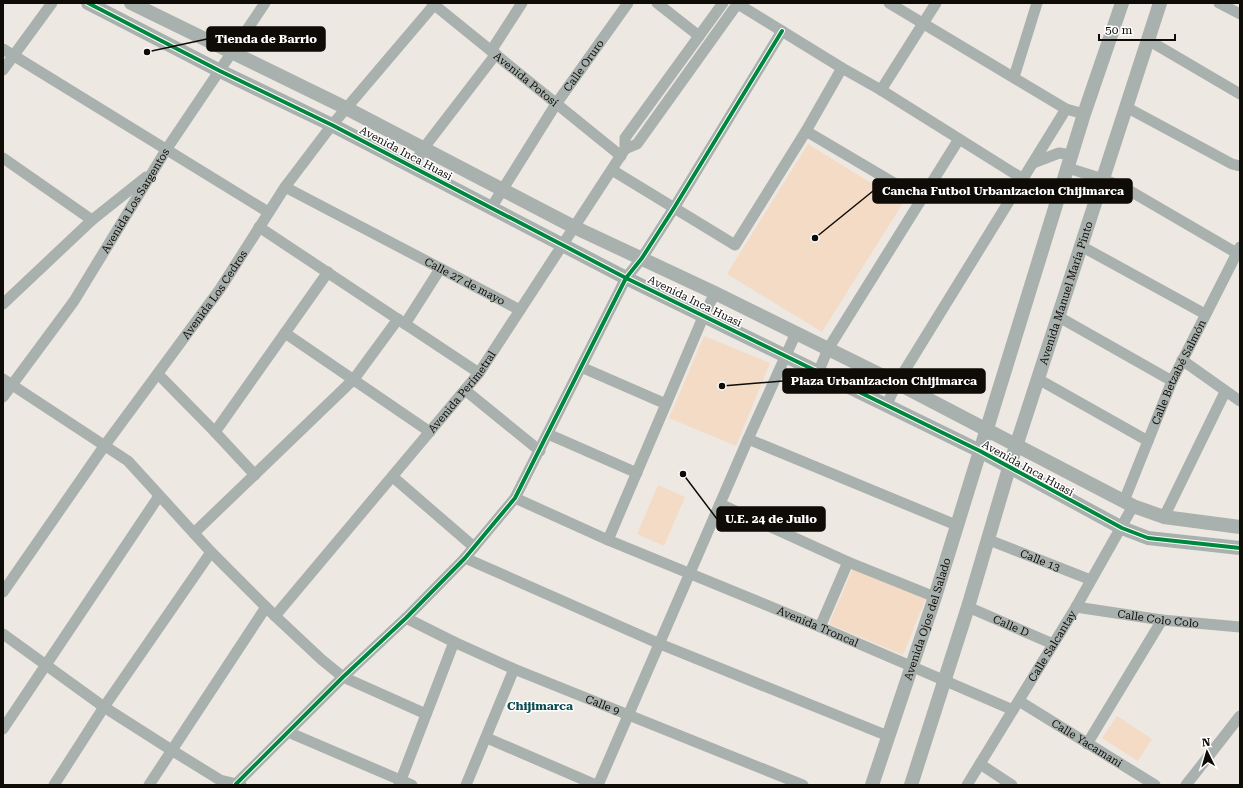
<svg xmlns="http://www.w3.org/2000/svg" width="1243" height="788" font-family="'Roboto Serif',serif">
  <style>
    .green { fill: #f3dbc6 }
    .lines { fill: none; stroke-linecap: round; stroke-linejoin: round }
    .minor { stroke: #a9b1af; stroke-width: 11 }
    .tertiary { stroke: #a9b1af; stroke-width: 14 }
    .cycleway-casing { stroke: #fff; stroke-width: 6 }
    .cycleway { stroke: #00873e; stroke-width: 4 }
    .labels { text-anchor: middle; stroke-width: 3; stroke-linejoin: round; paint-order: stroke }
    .street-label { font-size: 11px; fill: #0f0b07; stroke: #fff }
    .neighbourhood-label { font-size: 12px; font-weight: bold; fill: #0c4c51; stroke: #fff }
    .leader { fill: none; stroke: #0f0b07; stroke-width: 1.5 }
    .callout-dot { fill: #0f0b07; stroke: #fff; stroke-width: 1.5 }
    .callout { fill: #0f0b07; stroke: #0f0b07; stroke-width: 1.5 }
    .callout-label { font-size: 12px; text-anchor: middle; font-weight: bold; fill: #fff }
  </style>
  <rect width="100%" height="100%" fill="#eee8e2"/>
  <path class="green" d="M 808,144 L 903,203 L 822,332 L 727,274 Z
    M 704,336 L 770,363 L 736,446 L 669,418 Z
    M 658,485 L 685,497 L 664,546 L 637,534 Z
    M 853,568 L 926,598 L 903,655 L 829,624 Z
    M 1117,716 L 1152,739 L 1138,761 L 1102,738 Z"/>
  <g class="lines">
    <g class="minor">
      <path id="s1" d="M 432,3 L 621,156"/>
      <path d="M 657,3 L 699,36"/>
      <path d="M 889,3 L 1066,109 L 1084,114"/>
      <path d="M 1219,3 L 1240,14"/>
      <path d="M 738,4 L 842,68 L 881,90 L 1023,179"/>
      <path d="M 1148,40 L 1240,94"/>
      <path d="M 3,49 L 268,212"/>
      <path d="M 491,51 L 522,3"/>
      <path d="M 3,70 L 52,3"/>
      <path d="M 1014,77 L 1037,3"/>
      <path d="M 881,90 L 936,3"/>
      <path d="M 1126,107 L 1232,164 L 1240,166"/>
      <path d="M 806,131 L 921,199"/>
      <path d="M 625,149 L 637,144 L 738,3"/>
      <path d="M 625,149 L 625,138 L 723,3"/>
      <path d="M 3,158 L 92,220"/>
      <path d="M 1033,163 L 1059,153 L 1072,155"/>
      <path d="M 413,167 L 423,149 L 496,54"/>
      <path d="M 1068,168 L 1103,179 L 1125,188 L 1240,255"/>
      <path d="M 612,170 L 735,245 L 806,131 L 842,68"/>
      <path id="s2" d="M 285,187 L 520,310"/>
      <path id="s3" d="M 491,208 L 556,104 L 628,3"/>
      <path d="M 259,227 L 479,373"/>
      <path d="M 1081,246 L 1205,314"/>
      <path d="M 3,304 L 92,220 L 146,177"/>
      <path d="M 1059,317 L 1172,381"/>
      <path d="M 405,324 L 440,269"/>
      <path d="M 285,333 L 430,432"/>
      <path d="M 1182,360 L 1240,401"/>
      <path d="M 581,367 L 666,404"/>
      <path d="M 818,373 L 828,349 L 959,139"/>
      <path d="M 158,374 L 215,432 L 255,475"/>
      <path d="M 3,379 L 128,461 L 211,552 L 275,616 L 322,660 L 343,677 L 426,714"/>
      <path d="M 1038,379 L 1148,441"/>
      <path d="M 465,390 L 540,451"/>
      <path id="s4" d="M 3,397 L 74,301 L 166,150 L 265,3"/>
      <path d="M 886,406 L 897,383 L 1066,109"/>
      <path d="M 215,432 L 328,272"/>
      <path d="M 548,434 L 637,473"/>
      <path d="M 748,439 L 956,525"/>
      <path d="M 393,477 L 474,547"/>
      <path id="s5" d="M 515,498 L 608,540 L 820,627 L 1013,710"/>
      <path id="s6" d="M 1124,501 L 1172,381 L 1240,247"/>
      <path d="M 720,504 L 848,562 L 935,597"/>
      <path d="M 1164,517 L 1225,392"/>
      <path d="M 194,533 L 354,379 L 398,319"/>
      <path d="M 608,540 L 704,315 L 715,293"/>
      <path id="s7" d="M 989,540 L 1091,580"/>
      <path d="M 465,558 L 660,644 L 888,736"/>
      <path id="s8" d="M 3,592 L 105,445 L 220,289 L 285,187 L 332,125 L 434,5"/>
      <path id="s9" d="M 968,607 L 1053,644"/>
      <path id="s10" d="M 1076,607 L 1162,620 L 1240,627"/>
      <path id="s11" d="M 275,616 L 479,373 L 625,149"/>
      <path id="s12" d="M 406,618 L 454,642 L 514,669 L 803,785"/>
      <path d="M 820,627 L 848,562"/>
      <path d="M 3,634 L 104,707 L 173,751 L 220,780 L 241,785"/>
      <path id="s13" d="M 1019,701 L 1155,785"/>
      <path d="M 3,729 L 159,496"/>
      <path d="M 288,732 L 412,785"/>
      <path d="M 487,738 L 596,785"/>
      <path d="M 1087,744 L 1162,620"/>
      <path d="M 980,764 L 1012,785"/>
      <path d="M 236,784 L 343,677 L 406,618 L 465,558 L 515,498 L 626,278 L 642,258 L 674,208 L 782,31"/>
      <path d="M 54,785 L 104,707 L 211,552"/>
      <path d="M 149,785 L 266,607"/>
      <path d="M 399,785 L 454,642"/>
      <path d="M 466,785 L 514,669"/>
      <path d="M 598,785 L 748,439 L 796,333"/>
      <path id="s14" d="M 967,785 L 1076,607 L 1133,506"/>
      <path d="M 1186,785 L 1240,716"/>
    </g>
    <g class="tertiary">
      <path d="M 88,3 L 220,71 L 332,125 L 626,278 L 980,451 L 1122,528 L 1148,538 L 1240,548"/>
      <path d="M 131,3 L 346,108 L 574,227 L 715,293 L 897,383 L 1133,506 L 1164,517 L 1240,527"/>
      <path id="s15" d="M 872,785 L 935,597 L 1084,114 L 1122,3"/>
      <path id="s16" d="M 911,785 L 968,607 L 1009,468 L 1160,3"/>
    </g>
    <g class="cycleway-casing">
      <path id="cycleway" d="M 88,3 L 220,71 L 332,125 L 626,278 L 980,451 L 1122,528 L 1148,538 L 1240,548
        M 236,784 L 343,677 L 406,618 L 465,558 L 515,498 L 626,278 L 642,258 L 674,208 L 782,31"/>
    </g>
    <use href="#cycleway" class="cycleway"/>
  </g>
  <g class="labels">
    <g class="street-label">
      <text dy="4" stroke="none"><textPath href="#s3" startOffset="170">Calle Oruro</textPath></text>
      <text dy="4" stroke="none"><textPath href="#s1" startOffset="121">Avenida Potosí</textPath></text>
      <text transform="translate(406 153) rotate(28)" y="4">Avenida Inca Huasi</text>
      <text dy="4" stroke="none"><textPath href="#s4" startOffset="237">Avenida Los Sargentos</textPath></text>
      <text dy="4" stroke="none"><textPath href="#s2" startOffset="203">Calle 27 de mayo</textPath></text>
      <text dy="4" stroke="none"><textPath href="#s16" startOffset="516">Avenida Manuel María Pinto</textPath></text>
      <text dy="4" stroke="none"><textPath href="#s8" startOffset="365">Avenida Los Cedros</textPath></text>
      <text transform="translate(695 301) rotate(26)" y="4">Avenida Inca Huasi</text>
      <text dy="4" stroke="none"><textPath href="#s6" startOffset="140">Calle Betzabé Salmón</textPath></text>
      <text dy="4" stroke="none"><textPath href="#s11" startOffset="292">Avenida Perímetral</textPath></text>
      <text transform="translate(1028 468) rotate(29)" y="4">Avenida Inca Huasi</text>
      <text dy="4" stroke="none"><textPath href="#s7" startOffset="55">Calle 13</textPath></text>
      <text dy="4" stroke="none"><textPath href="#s15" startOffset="175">Avenida Ojos del Salado</textPath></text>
      <text dy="4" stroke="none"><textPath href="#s10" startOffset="83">Calle Colo Colo</textPath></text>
      <text dy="4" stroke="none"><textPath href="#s9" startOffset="47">Calle D</textPath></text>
      <text dy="4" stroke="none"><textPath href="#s5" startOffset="329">Avenida Troncal</textPath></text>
      <text dy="4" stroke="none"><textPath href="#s14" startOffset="163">Calle Salcantay</textPath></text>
      <text dy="4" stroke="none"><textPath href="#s12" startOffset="215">Calle 9</textPath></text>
      <text dy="4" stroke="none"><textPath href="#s13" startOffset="80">Calle Yacamani</textPath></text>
    </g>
    <g class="neighbourhood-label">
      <text x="540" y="710">Chijimarca</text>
    </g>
  </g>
  <path class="leader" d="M147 52L207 39M815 238L873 191M722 386L783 381M683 474L717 519"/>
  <g class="callout-dot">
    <circle cx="147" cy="52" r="4"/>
    <circle cx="815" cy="238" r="4"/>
    <circle cx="722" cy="386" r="4"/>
    <circle cx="683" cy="474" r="4"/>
  </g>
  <g class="callout">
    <rect x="207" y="27" width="118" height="24" rx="4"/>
    <rect x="873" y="179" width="259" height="24" rx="4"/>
    <rect x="783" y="369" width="202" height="24" rx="4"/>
    <rect x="717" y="507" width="108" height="24" rx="4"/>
  </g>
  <g class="callout-label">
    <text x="266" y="43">Tienda de Barrio</text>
    <text x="1003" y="195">Cancha Futbol Urbanizacion Chijimarca</text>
    <text x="884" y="385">Plaza Urbanizacion Chijimarca</text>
    <text x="771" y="523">U.E. 24 de Julio</text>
  </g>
  <rect width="1243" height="788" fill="none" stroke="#0f0b07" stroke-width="8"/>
  <g transform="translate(1207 752) rotate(355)" stroke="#ffffff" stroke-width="3" paint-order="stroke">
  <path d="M0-3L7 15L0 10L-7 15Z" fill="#0f0b07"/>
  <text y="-6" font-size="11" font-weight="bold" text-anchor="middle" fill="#0f0b07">N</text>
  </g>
  <path d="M1099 34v6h76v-6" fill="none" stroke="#0f0b07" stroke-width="2"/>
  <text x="1105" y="34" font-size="12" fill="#0f0b07" stroke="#ffffff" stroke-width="3" paint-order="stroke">50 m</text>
</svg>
